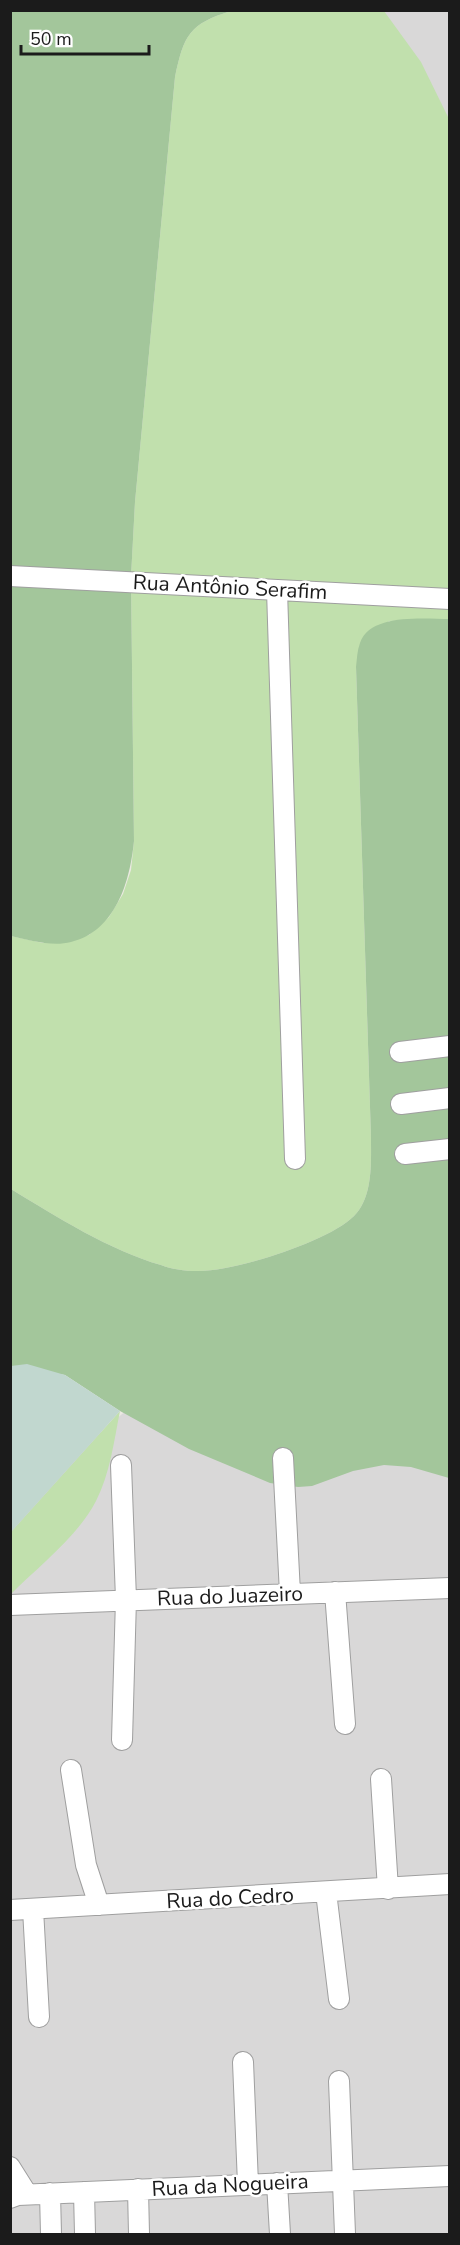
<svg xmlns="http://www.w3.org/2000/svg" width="460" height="2245" font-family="'Nunito Sans',sans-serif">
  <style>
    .residential { fill: #d9d8d8 }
    .grass { fill: #c1e0ad }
    .forest { fill: #a3c69b }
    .wetland { fill: #c1d7cf }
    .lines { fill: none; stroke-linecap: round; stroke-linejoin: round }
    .minor-casing { stroke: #9f9f9f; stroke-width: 22 }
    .minor { stroke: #fff; stroke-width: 20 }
    .labels { text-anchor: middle; stroke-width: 5; stroke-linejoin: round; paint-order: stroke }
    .street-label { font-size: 21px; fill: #1b1b1b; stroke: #fff }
  </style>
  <rect width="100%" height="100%" fill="#ebe9e2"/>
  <path class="residential" d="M 356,11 L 449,11 L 449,218 Z
    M 177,1368 L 449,1382 L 449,2234 L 11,2234 L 10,1508 Z"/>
  <path class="grass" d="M 231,11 L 384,11 L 421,62 L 449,119 L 450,619 L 389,621 L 356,667 L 371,1138 C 371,1163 373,1197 354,1216 C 328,1242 233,1272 197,1271 C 185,1271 171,1269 161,1265 C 111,1251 55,1216 11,1189 L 11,936 L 43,943 L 89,935 L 109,917 L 123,894 L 131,870 L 134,841 L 131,577 L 135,502 L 175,77 C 184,35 189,24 231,11 Z
    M 120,1411 C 114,1441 110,1474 96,1501 C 79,1535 38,1567 11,1594 L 11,1532 Z"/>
  <path class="forest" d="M 11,11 L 231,11 C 189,24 184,35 175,77 L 135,502 L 131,577 L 134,841 C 130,881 116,931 71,942 C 52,947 29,940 11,936 Z
    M 449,619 L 449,1478 L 411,1467 L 384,1465 L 353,1471 L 312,1486 L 298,1487 L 270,1483 L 189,1449 L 120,1411 L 65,1375 L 11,1366 L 11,1189 C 55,1216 111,1251 161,1265 C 171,1269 185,1271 197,1271 C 233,1272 328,1242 354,1216 C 373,1197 371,1163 371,1138 L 356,667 C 357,659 357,651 360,643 C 370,613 424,619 449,619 Z"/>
  <path class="wetland" d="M 27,1364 L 65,1375 L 120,1411 L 11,1532 L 11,1366 Z"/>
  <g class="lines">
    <g class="minor-casing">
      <path id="minor" d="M 10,576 L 450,599
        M 277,590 L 295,1159
        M 400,1052 L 450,1046
        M 401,1104 L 450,1098
        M 405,1154 L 450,1149
        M 283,1458 L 290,1593
        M 121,1465 L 126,1599 L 122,1740
        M 335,1592 L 345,1724
        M 10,1605 L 450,1588
        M 71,1770 L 86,1865 L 99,1905
        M 381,1779 L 388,1889
        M 326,1892 L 339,1999
        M 33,1909 L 39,2017
        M 10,1910 L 450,1884
        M 243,2062 L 248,2184
        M 339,2081 L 345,2234
        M 10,2167 L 27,2194
        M 277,2183 L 280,2234
        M 138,2189 L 139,2234
        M 84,2192 L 85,2234
        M 50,2193 L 51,2234
        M 10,2198 L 18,2195 L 450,2176"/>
    </g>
    <use href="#minor" class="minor"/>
  </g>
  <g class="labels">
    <g class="street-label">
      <text transform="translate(230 587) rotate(3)" y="7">Rua Antônio Serafim</text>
      <text transform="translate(230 1596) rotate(-2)" y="7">Rua do Juazeiro</text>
      <text transform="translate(230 1898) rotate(-3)" y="7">Rua do Cedro</text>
      <text transform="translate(230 2185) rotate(-3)" y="7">Rua da Nogueira</text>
    </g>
  </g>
  <rect width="460" height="2245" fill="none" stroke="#1b1b1b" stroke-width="24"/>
  <path d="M21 45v9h128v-9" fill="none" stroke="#1b1b1b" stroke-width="3"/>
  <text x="30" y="45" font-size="18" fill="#1b1b1b" stroke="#ffffff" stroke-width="4.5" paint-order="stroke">50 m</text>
</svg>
